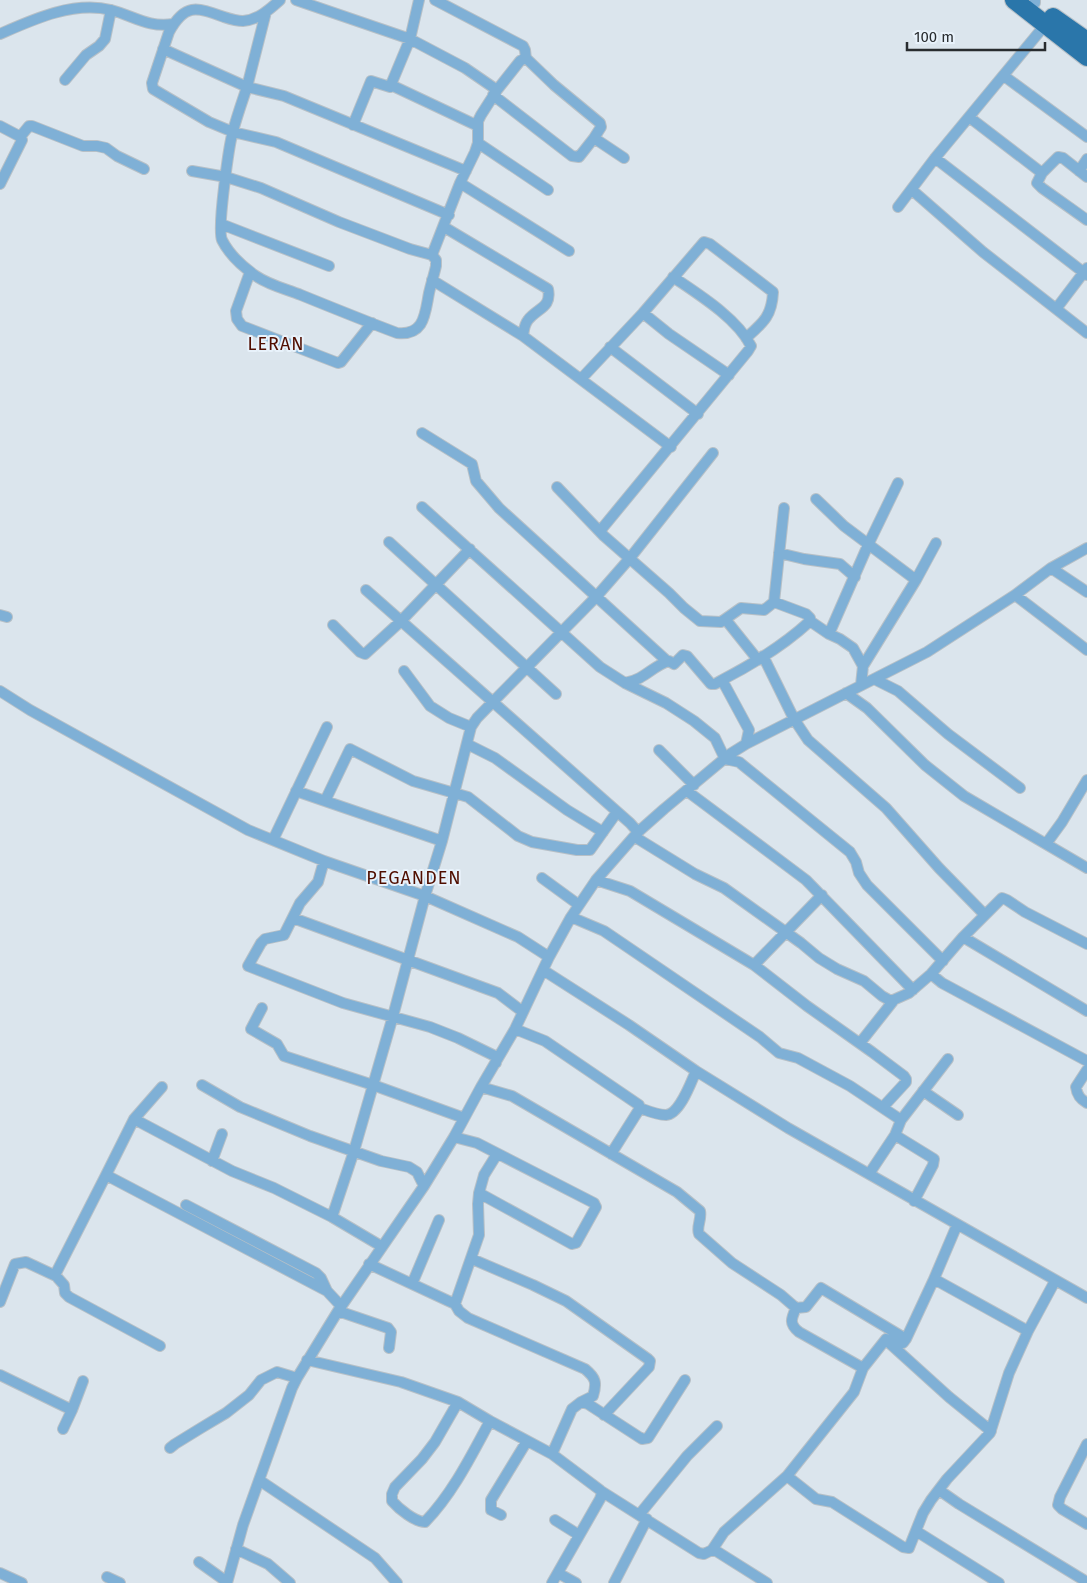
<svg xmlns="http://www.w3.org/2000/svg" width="1087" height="1583" font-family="'Fira Sans',sans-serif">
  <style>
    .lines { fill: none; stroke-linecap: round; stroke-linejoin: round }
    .minor-casing { stroke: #b7c0c7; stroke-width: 12 }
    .trunk-casing { stroke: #b7c0c7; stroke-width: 20 }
    .minor { stroke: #7fb0d6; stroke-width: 10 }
    .trunk { stroke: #2a76aa; stroke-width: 18 }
    .labels { text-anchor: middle; stroke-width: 4; stroke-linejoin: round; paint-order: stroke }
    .quarter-label { font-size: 18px; letter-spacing: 1px; fill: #500e00; stroke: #e8f2fb }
  </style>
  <rect width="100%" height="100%" fill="#dbe5ed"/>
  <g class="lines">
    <g class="minor-casing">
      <path id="minor" d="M 280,0 C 270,9 258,20 243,21 C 237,21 230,19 224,17 C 196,7 185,3 169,32 L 152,83 L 153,89 L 209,122 L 233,132 L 276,142 L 449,215
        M 296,0 L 410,39 L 465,68 L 497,90
        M 435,0 L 523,46 L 525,50 L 526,59
        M 1035,3 L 1035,0
        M 266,12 L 247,87 L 284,96 L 466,171
        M 0,34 C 34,19 73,1 111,10 C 134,16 148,28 173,24
        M 163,49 L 247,87 C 242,102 237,116 233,131 C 229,145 217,229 222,240 C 229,254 243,267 256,276 C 269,285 286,289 301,295 C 333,308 365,321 397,333 C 425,336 425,313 429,293 C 431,284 434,275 436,266 L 436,260 L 432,255 L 410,249 L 339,222 L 261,188 L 226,177 L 192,171
        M 1004,76 L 1087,137
        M 65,80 L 86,55 L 99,46 L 105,39 L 111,10
        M 391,85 L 478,126
        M 493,95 L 572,156 L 579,157 L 594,138 L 624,158
        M 969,117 L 1042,173
        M 353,125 L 371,81 L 390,87 L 410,39 L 419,0
        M 0,126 L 19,136 L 22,140 L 0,184
        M 20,137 L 29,126 L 32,126 L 83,146 L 97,146 L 106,148 L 117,156 L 144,169
        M 478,143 L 548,190
        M 935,158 L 1087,275
        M 1079,171 L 1087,159
        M 1087,177 L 1063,158 L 1058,157 L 1042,173 L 1037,183 L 1042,188 L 1087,220
        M 460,183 L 569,251
        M 912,190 L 983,252 L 1087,333
        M 898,207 L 935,158 L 1045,25
        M 221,224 L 329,266
        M 444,227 L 548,289 C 552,308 537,308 528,320 C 524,325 524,330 523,336
        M 432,255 L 460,183 L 475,152 L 478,143 L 478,121 L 481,115 L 497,90 L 520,61 L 525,58 L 528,60 L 554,85 L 600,123 L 601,127 L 594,138
        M 250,272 L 236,311 L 237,319 L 242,326 L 338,363 L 341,362 L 372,323
        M 432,280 L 523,336 L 671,447
        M 1056,309 L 1087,268
        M 643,313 L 669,334 L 729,375
        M 610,347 L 698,414
        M 581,379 L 643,313 L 704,242 L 710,244 L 773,292 C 772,316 763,323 746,338
        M 422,433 L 472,464 L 476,481 L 499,508 L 667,661
        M 557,487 L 604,536 L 669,593 L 684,608 L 700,621 L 721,622 L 741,608 L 764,610 L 774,602 L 784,508
        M 816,499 L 844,526 L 916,580 L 936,543
        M 422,507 L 600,667 L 625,683 L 666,703 L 694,721 L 715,738 L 725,759 L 739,762 L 850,852 L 856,862 L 859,873 L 867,885 L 943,961
        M 600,531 L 748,351 L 751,346 C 737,318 698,294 673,277
        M 389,542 L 556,694
        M 779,553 L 804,559 L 840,564 L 855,577
        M 1051,568 L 1087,592
        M 366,590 L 630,823 L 638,832
        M 1015,595 L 1087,650
        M 0,615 L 7,617
        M 726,620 L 758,660
        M 810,621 L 829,634 L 840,639 L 853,648 L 863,666 L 861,685
        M 333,625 L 360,652 L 365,654 L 400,622 L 470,549
        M 829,634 L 868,545 L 898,483
        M 763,656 L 794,719 L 808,740 L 886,808 L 939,868 L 985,915
        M 863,666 L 916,580
        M 404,671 L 430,706 L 449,718 L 471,727
        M 874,679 L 898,691 L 948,734 L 1020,788
        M 722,680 C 753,664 784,645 809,622 L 810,618 L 806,614 L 774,602
        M 625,683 C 646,679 652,666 669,661 L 674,664 L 683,655 L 687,656 L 711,684 L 715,684 L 722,680 L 749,730 L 746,744
        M 0,691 L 30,710 L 248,830 L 324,861 L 425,896 L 518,937 L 549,957
        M 846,693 L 867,708 L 925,765 L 964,796 L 1087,868
        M 467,744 L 495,758 L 567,810 L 603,832
        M 659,750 L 694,785
        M 296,791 L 325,801
        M 687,791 L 806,880 L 913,990
        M 635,837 L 695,874 L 724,888 L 801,943 L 819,958 L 837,969 L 864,981 L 882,996 L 891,1001 L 909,993 L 931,974 L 963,937 L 1002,898 L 1007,900 L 1025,912 L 1087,944
        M 273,840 L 327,727
        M 442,841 L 325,801 L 350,749 L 413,781 L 468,797 L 518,836 L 532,842 L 577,850 L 590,850 L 617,812
        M 1046,844 L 1062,822 L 1087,780
        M 324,861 L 318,882 L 300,903 L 284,935 L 265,939 L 261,943 L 248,966 L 343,1003 L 430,1027 L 458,1038 L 495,1056 L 496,1063
        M 542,878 L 579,905
        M 596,880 L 630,891 L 754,965 L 807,1006 L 872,1052 L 904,1076 L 906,1079 L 906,1082 L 883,1107
        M 571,917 L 604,931 L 760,1037 L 779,1053 L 798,1058 L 850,1086 L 901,1120
        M 293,918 L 498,993 L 523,1012
        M 963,937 L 1087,1011
        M 754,965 L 822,895
        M 543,970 L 629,1025 L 696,1071 L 788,1128 L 1087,1298
        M 931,974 L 942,983 L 1087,1061
        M 262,1008 L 251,1029 L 277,1044 L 284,1056 L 373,1085 L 464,1118
        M 515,1029 L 545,1041 L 639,1105 L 640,1108 C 648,1111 657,1115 666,1115 C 680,1114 691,1082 696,1071
        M 860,1043 L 894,1000
        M 1087,1070 L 1076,1087 C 1077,1095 1080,1099 1087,1103
        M 202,1085 L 240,1107 L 310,1136 L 381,1161 L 409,1167 L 417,1172 L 424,1186
        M 162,1087 L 134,1119 L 106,1175 L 327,1291 L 341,1306
        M 481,1087 L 512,1096 L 677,1192 L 700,1211 C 702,1219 696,1227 699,1234 L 732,1263 L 781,1295 L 796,1308 L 806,1307 L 821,1288 L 906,1339 L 903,1343 L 886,1339
        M 923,1091 L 958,1115
        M 134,1119 L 232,1171 L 274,1188 L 332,1217 L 381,1246
        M 895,1135 L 934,1159 L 933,1165 L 914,1201
        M 454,1137 L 477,1143 L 594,1203 L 596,1207 L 576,1243 L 572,1244 L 479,1193
        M 497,1154 L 484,1175 L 479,1193 L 478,1204 L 479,1235 L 455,1304 L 459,1311 L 468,1318 L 585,1369 C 596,1378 597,1383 593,1396 L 581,1402
        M 611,1154 L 640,1108
        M 212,1161 L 222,1134
        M 869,1174 L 895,1135 L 901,1120 L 948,1059
        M 186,1205 L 316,1273 L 321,1278 L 327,1291
        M 332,1217 L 354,1151 L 393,1016 L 425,896 L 442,841 L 471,727 L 477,718 L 596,597 L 630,558 L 713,453
        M 472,1259 L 533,1285 L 566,1301 L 648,1359 L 650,1361 L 649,1367 L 604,1415
        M 369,1264 L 455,1304
        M 55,1275 L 106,1175
        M 934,1279 L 1028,1331
        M 412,1284 L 439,1220
        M 0,1302 L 15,1264 L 26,1262 L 56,1276 L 64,1285 L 65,1293 L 69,1297 L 160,1346
        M 796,1308 C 791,1319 789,1324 799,1332 L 863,1368
        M 338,1311 L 388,1328 L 391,1332 L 389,1348
        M 906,1339 L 934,1279 L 957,1225
        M 886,1340 L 949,1397 L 991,1431
        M 307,1360 L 401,1382 L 458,1402 L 490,1421 L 552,1454 L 600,1490 L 602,1493 L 600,1499 L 552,1583
        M 0,1375 L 72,1410 L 83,1381
        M 458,1402 L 435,1442 L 422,1459 L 395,1487 L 392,1494 L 392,1501 C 399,1509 415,1522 425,1522 C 453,1493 471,1456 490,1421
        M 63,1429 L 72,1410
        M 1087,1444 L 1060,1497 L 1058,1505 L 1062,1509 L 1087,1524
        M 170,1448 L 175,1444 L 201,1428 L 226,1413 L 249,1395 L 261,1380 L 277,1372 L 297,1378
        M 552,1454 L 572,1409 L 581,1402 L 588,1404 L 642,1439 L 648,1438 L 685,1380
        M 787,1476 L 816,1499 L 832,1502 L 903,1547 L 909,1548 L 923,1513 L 931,1500 L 947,1479 L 990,1433 L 1009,1373 L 1028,1331 L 1055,1281
        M 259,1480 L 375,1558 L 397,1583
        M 939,1490 L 959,1504 L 1087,1582
        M 601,1491 L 699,1553 L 704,1554 L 712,1550 L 724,1532 L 787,1476 L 854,1392 L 863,1368 L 886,1339
        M 501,1515 L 491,1510 L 491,1500 L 527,1441
        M 639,1515 L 687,1456 L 717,1426
        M 555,1520 L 579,1535
        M 916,1531 L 999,1583
        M 236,1549 L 268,1564 L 290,1583
        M 713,1549 L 767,1583
        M 199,1562 L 227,1582
        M 0,1573 L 22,1583
        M 558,1573 L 576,1583
        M 107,1577 L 120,1583
        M 227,1583 L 243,1525 L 292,1388 L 297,1378 L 338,1311 L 424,1186 L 454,1137 L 481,1087 L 515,1029 L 549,957 L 571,917 L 596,880 L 638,832 L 664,809 L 730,754 L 746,744 L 927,652 L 1015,595 L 1051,568 L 1087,548
        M 614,1583 L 647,1519"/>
    </g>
    <g class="trunk-casing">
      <path id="trunk" d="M 1014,0 L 1087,57
        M 1053,17 L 1087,41"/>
    </g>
    <use href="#minor" class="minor"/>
    <use href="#trunk" class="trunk"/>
  </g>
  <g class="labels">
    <g class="quarter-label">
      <text x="276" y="350">LERAN</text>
      <text x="414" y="884">PEGANDEN</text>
    </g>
  </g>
  <path d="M907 42v8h138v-8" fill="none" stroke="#282c2f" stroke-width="2.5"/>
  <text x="914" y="42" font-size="15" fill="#282c2f" stroke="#e8f2fb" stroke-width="4" paint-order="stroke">100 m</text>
</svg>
